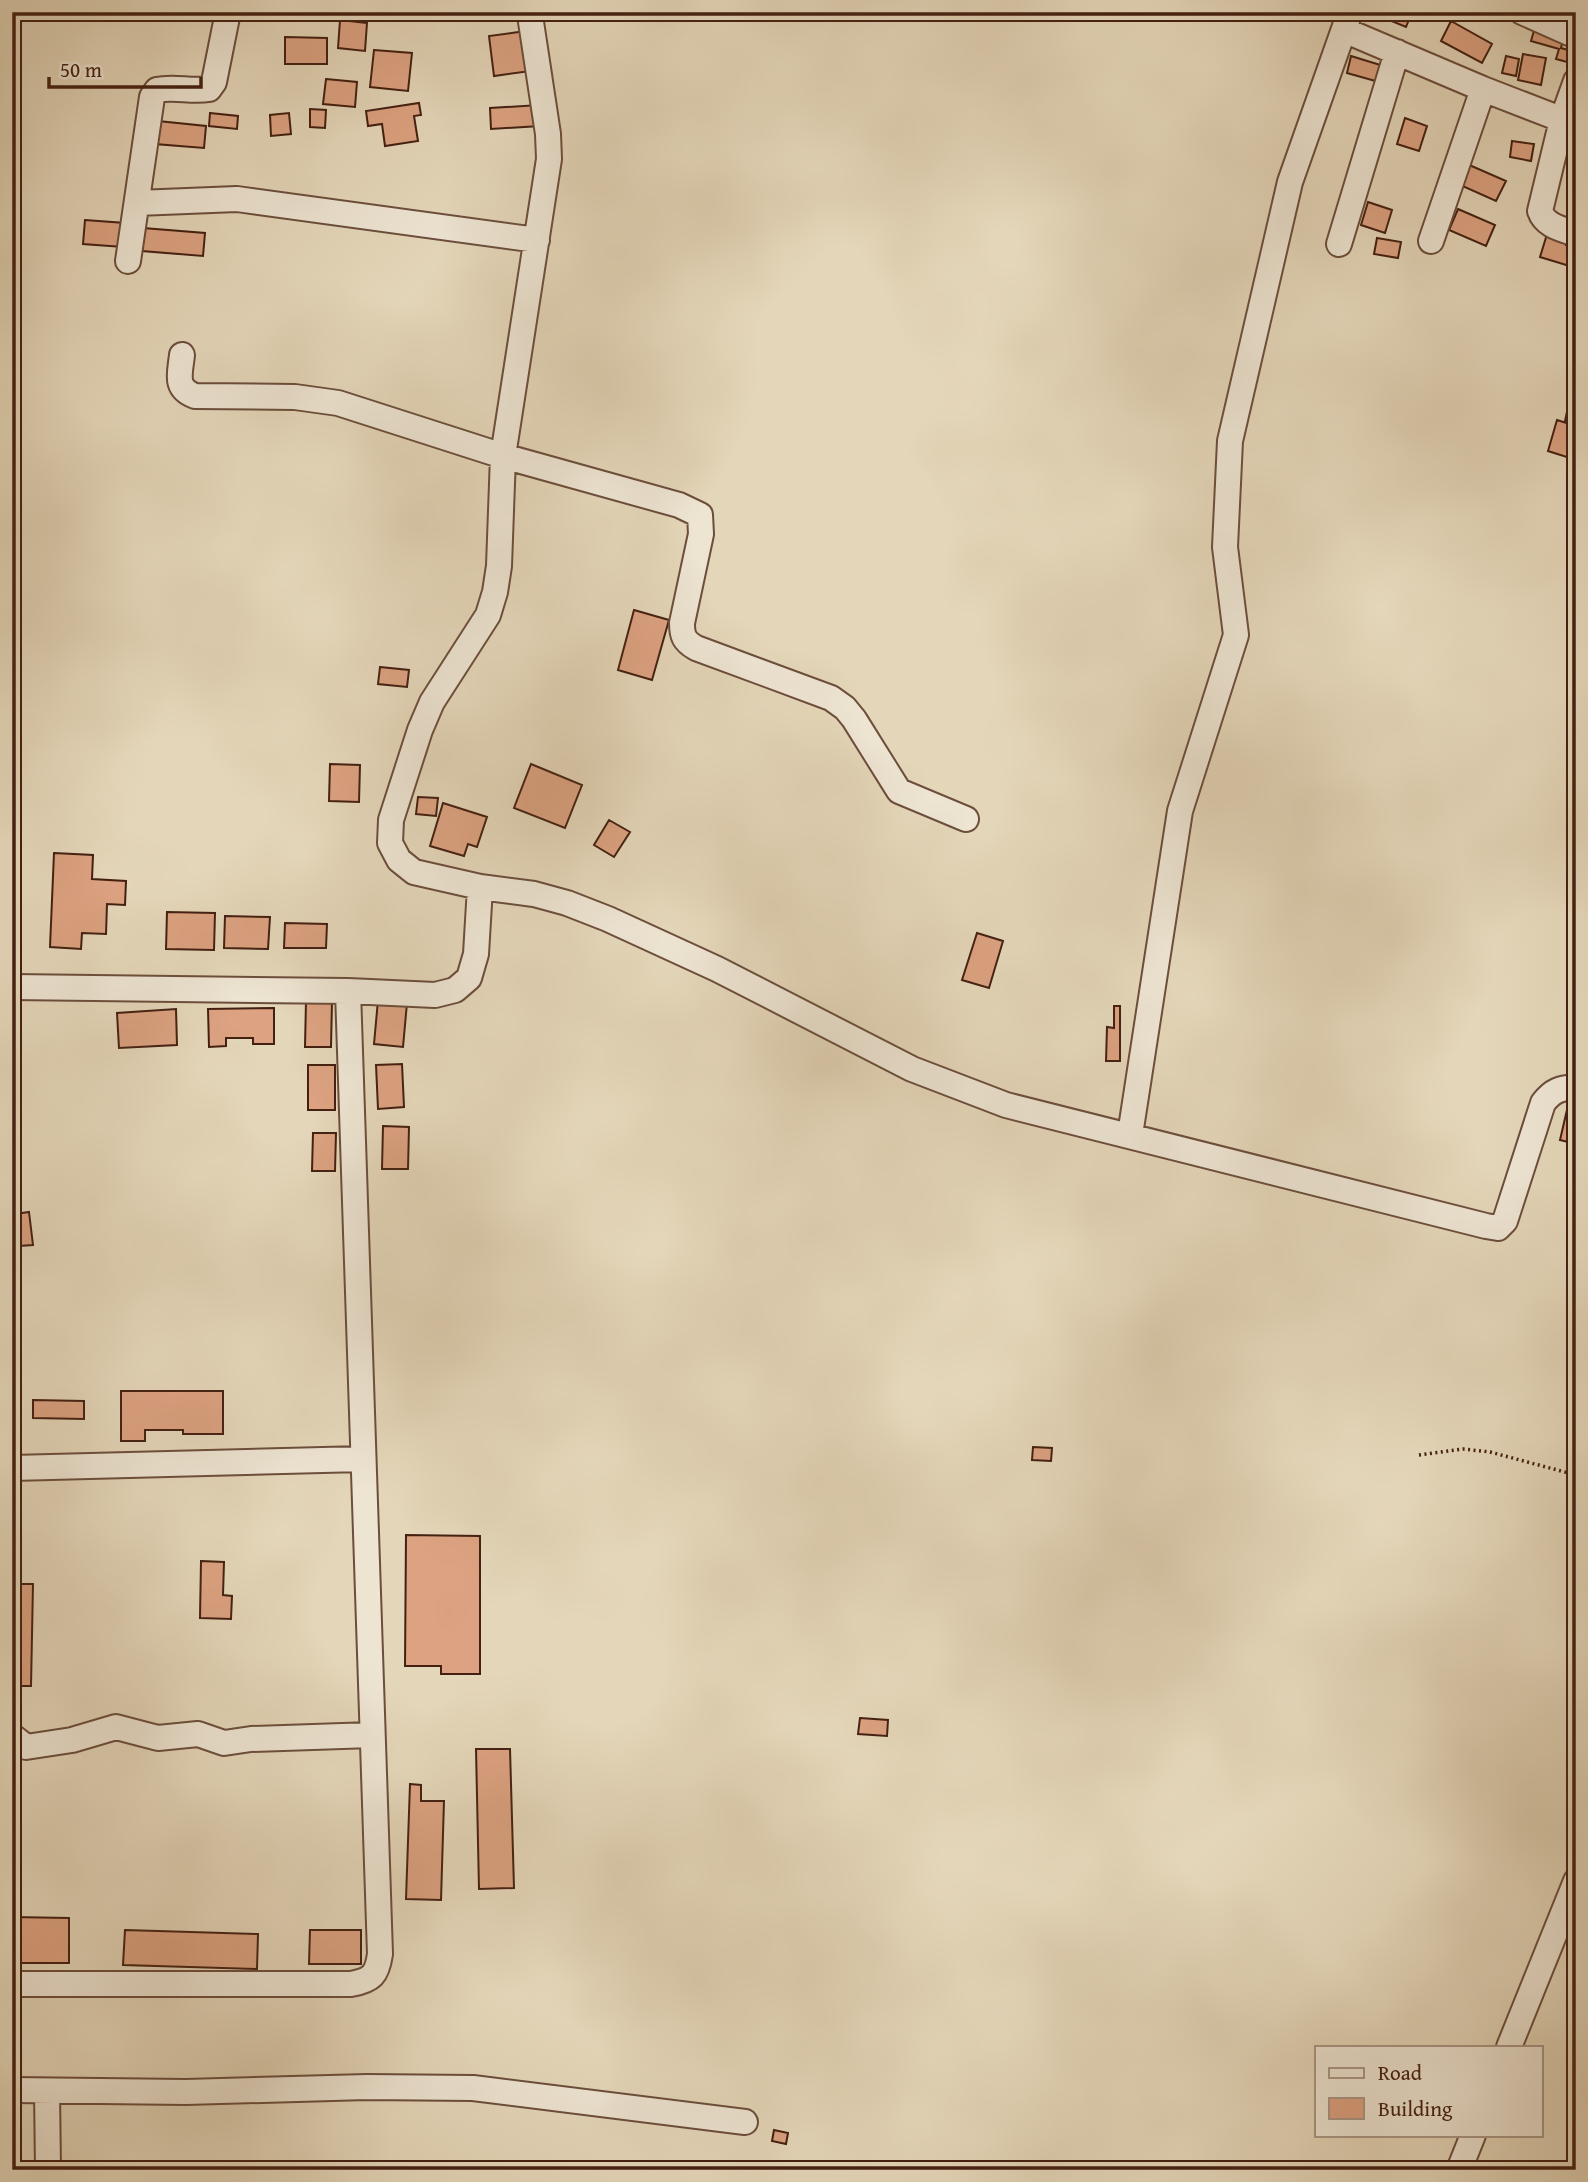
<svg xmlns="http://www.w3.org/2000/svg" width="1588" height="2182" font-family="'Gentium Book Plus',serif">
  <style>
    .building { fill: #dca281; stroke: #442012; stroke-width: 2 }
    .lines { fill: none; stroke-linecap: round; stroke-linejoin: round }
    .minor-casing { stroke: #6c4e3c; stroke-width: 28 }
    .path { stroke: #442012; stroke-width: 3.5; stroke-dasharray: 2 3.5; stroke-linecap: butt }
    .minor { stroke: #ede4d2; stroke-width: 24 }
  </style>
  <rect width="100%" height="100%" fill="#e4d6b9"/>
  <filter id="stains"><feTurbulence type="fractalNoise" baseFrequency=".00286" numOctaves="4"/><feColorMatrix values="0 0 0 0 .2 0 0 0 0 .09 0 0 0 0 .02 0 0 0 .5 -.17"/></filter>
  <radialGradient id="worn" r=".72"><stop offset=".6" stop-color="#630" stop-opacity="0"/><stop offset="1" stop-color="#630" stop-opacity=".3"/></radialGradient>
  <path class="building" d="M 1386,12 L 1412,12 L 1406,27 L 1384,18 Z
    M 1539,13 L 1565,32 L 1561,48 L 1575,52 L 1571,63 L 1556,59 L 1559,49 L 1531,41 Z
    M 340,20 L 367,23 L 365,51 L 338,48 Z
    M 1451,21 L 1492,44 L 1482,63 L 1441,41 Z
    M 526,31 L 531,71 L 494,76 L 489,36 Z
    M 285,37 L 327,38 L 327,64 L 285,64 Z
    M 374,50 L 412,53 L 408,91 L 370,87 Z
    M 1523,54 L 1546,58 L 1541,85 L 1518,80 Z
    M 1351,56 L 1390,68 L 1386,84 L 1347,73 Z
    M 1506,56 L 1519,59 L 1516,76 L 1502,73 Z
    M 326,79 L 357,82 L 355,107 L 323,104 Z
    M 419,103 L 421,115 L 414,116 L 418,141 L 385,146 L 382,124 L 368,126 L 366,111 Z
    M 539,105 L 540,126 L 491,129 L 490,108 Z
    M 310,109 L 326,110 L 325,128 L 310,127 Z
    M 210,113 L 238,116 L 237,129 L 209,126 Z
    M 289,113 L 291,134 L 271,136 L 270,115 Z
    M 1405,118 L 1427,126 L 1419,151 L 1397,144 Z
    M 158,121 L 206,126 L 204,148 L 155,144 Z
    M 1512,141 L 1534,144 L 1531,161 L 1510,157 Z
    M 1573,155 L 1576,155 L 1576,200 L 1572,200 Z
    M 1467,164 L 1506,181 L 1496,201 L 1458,184 Z
    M 1368,202 L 1392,210 L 1385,233 L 1361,225 Z
    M 1458,209 L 1495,225 L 1486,246 L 1449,230 Z
    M 85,220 L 125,223 L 123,247 L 83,244 Z
    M 143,228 L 205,233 L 203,256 L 142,251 Z
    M 1548,231 L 1568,237 L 1566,245 L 1576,248 L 1576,268 L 1540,257 Z
    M 1377,238 L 1401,242 L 1398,258 L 1374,254 Z
    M 1569,402 L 1576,403 L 1576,424 L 1565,421 Z
    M 1557,420 L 1576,426 L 1576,460 L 1548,451 Z
    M 634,610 L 669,620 L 652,680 L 618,670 Z
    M 380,667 L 409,670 L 407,687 L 378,684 Z
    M 330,764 L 360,765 L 359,802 L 329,801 Z
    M 531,764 L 582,785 L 565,828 L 514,808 Z
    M 418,797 L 438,798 L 436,816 L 416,814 Z
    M 443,803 L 487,817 L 477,847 L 468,844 L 464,856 L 430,846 Z
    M 609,820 L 630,832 L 614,857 L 594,845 Z
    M 54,853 L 93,855 L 92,879 L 126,881 L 125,905 L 107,904 L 106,934 L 82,933 L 81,949 L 50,947 Z
    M 167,912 L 215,913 L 214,950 L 166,949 Z
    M 225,916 L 270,917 L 268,949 L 224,948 Z
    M 285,923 L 327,924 L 326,948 L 284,948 Z
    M 977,933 L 1003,941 L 989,988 L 962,980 Z
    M 378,1000 L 407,1003 L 403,1047 L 374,1044 Z
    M 306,1001 L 332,1002 L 331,1047 L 305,1047 Z
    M 1114,1006 L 1120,1006 L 1120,1061 L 1106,1061 L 1107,1027 L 1114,1028 Z
    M 274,1008 L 274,1044 L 253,1044 L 253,1038 L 226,1038 L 226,1046 L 209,1047 L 208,1009 Z
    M 176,1009 L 177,1045 L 119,1048 L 117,1013 Z
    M 402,1064 L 404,1107 L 378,1109 L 376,1065 Z
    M 308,1065 L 335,1065 L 335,1110 L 308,1110 Z
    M 1569,1101 L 1576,1102 L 1576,1144 L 1560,1140 Z
    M 383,1126 L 409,1127 L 408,1169 L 382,1169 Z
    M 313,1133 L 336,1133 L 335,1171 L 312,1171 Z
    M 29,1212 L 33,1245 L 19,1246 L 15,1214 Z
    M 121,1391 L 223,1391 L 223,1434 L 183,1434 L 183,1430 L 145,1430 L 145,1441 L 121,1441 Z
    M 33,1400 L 84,1401 L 84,1419 L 33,1418 Z
    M 1033,1447 L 1052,1448 L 1051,1461 L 1032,1460 Z
    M 406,1535 L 480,1536 L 480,1674 L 441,1674 L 441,1666 L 405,1666 Z
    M 201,1561 L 224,1562 L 223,1595 L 232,1596 L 231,1619 L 200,1618 Z
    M 12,1584 L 33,1584 L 31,1686 L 12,1686 Z
    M 860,1718 L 888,1720 L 887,1736 L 858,1734 Z
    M 476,1749 L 510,1749 L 514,1888 L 479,1889 Z
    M 410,1784 L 421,1785 L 421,1801 L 444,1801 L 441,1900 L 406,1899 Z
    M 12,1917 L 69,1918 L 69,1963 L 12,1963 Z
    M 125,1930 L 258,1934 L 257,1969 L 123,1965 Z
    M 310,1930 L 361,1930 L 361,1964 L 309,1964 Z
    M 774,2130 L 788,2133 L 786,2144 L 772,2141 Z"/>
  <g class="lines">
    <g class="minor-casing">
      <path id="minor" d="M 531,12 L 531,22 L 548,134 L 549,159 L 503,456 L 499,566 L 495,592 L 488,615 L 432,702 L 420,730 L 391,820 L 390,843 L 399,860 L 414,872 L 480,887 L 534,894 L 567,903 L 608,919 L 717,969 L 912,1069 L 1006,1105 L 1486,1226 L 1498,1228 L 1505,1221 L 1543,1103 C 1552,1091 1561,1087 1576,1088
        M 1522,12 L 1576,36
        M 1344,30 L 1483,89 L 1576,125
        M 1576,81 L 1562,120 L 1540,211 C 1545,226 1562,229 1576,234
        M 137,203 L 237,199 L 537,240
        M 1431,241 L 1483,89
        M 1339,244 L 1397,52
        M 128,261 L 152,97 L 157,90 C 174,86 191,92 209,89 L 214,82 L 228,12
        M 182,355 C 180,374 174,388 195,396 L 295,397 L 338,403 L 503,456 L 679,505 L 700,515 L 701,534 L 682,623 C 682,636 684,641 696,648 L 831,698 L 845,708 L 854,719 L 899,791 L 966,819
        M 12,987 L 348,991 L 435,995 L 455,990 L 469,978 L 476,954 L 480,887
        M 1130,1135 L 1180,811 L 1236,635 L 1225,547 L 1230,441 L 1290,182 L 1350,12
        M 12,1468 L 362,1459
        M 12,1736 L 26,1747 L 72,1740 L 116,1727 L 158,1738 L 198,1734 L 224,1743 L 251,1739 L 372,1735
        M 12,1984 L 351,1984 C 372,1980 377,1975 380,1954 L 348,991
        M 1509,2047 L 1576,1881
        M 12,2090 L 186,2092 L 367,2087 L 473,2088 L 745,2122
        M 47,2091 L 48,2170
        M 1459,2170 L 1473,2135"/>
    </g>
    <path class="path" d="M 1419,1455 L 1463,1449 L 1490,1452 L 1576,1475"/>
    <use href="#minor" class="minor"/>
  </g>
  <rect width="1588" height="2182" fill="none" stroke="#e4d6b9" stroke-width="42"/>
  <rect x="14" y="14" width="1560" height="2154" fill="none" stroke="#442012" stroke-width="3.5"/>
  <rect x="21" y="21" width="1546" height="2140" fill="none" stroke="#442012" stroke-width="2"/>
  <rect x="1315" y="2046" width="228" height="91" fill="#ede4d2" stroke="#a99685" stroke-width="2"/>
  <rect x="1329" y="2068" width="35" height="10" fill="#ede4d2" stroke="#a99685" stroke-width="2"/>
  <text x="1378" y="2080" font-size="21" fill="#442012">Road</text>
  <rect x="1329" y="2098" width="35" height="21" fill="#dca281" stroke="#a99685" stroke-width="2"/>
  <text x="1378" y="2116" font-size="21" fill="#442012">Building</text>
  <path d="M49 77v10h152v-10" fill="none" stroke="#442012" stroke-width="3.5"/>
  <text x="60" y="77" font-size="21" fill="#442012" stroke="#ede4d2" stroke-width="5" paint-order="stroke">50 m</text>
  <rect width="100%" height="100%" filter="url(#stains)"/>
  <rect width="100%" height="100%" fill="url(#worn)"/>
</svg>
